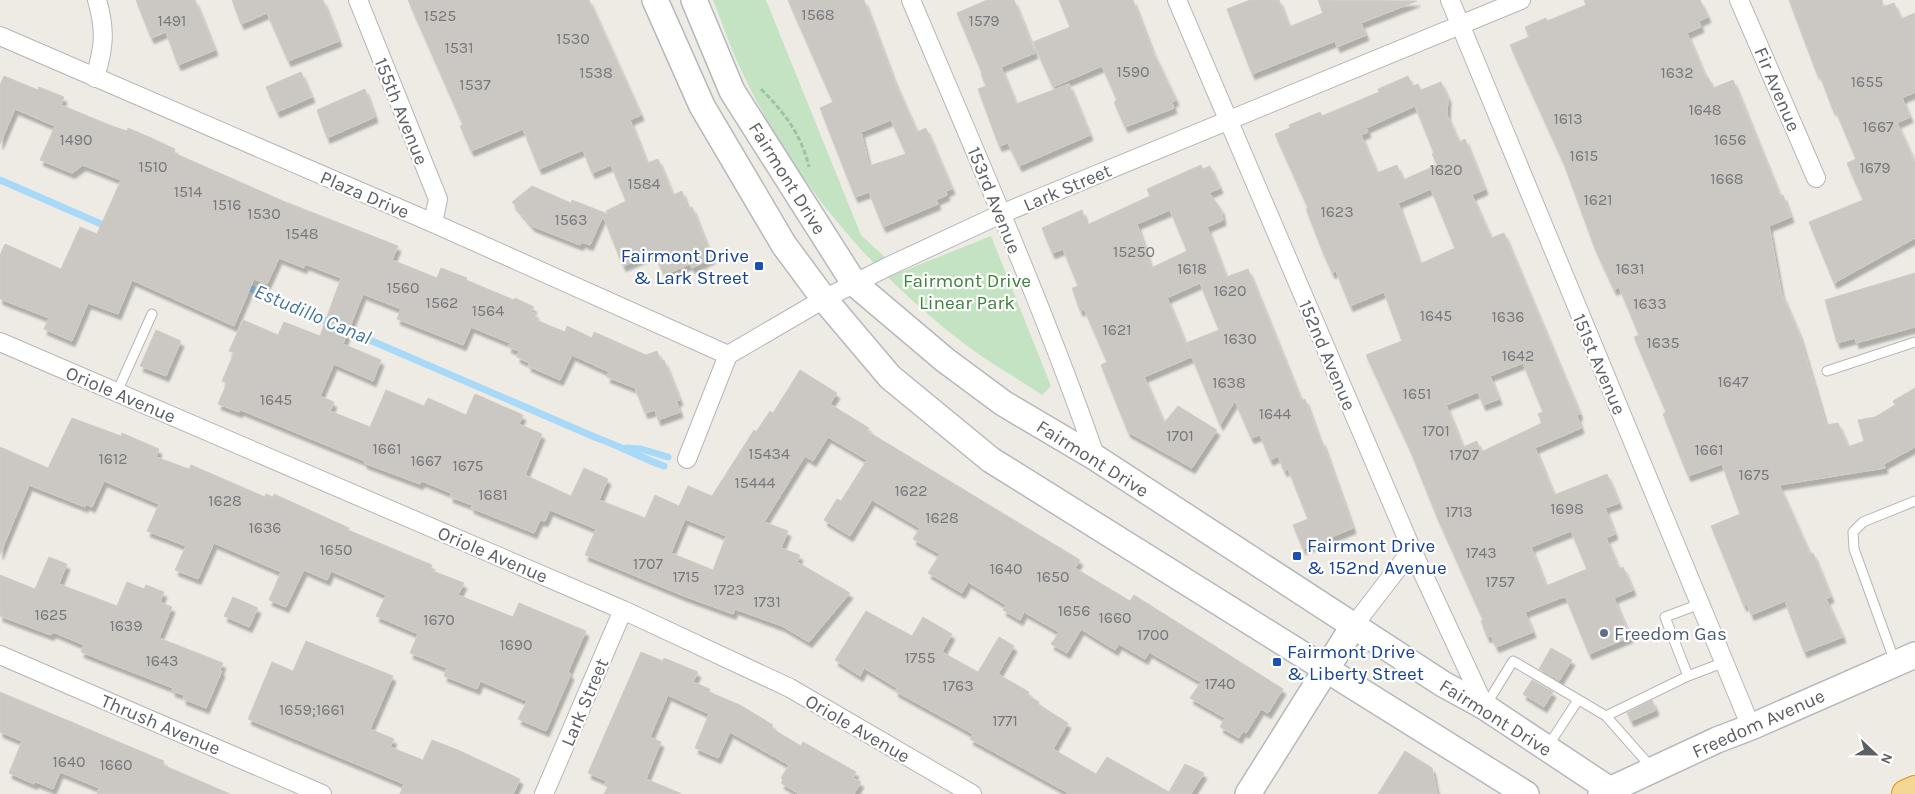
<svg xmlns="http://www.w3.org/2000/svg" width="1915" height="794" font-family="Karla,sans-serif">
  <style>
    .green { fill: #c3e3c2 }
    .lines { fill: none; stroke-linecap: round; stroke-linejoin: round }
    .stream { stroke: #a9d9f8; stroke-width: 7 }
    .building { fill: #cbc7c2; stroke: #d1ccc2; fill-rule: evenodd; filter: url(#shadow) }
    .lane-casing { stroke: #b4b6ba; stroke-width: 11 }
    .street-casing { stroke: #b4b6ba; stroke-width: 20 }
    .secondary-casing { stroke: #b5b8bd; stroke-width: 28 }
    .highway-casing { stroke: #de9613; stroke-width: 30 }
    .path { stroke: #9cc3a5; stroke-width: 3; stroke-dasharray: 5 2.5; stroke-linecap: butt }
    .lane { stroke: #fff; stroke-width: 9 }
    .street { stroke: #fff; stroke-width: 18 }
    .secondary { stroke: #fff; stroke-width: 25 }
    .highway { stroke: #f4d794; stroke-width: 28 }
    .transit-dot { fill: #1a4fb4; stroke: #fff; stroke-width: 2 }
    .service-dot { fill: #5c6f8a; stroke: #fff; stroke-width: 2 }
    .labels { text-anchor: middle; stroke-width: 4.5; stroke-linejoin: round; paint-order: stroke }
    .number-label { font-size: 16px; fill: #78797b }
    .street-label { font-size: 19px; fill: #5c5f63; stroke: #fff }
    .transit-label { font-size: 19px; fill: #164399; stroke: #fff; text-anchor: start }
    .park-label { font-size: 19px; fill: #3c823c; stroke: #fff }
    .service-label { font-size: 19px; fill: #4e5e75; stroke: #fff; text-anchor: start }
    .water-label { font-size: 20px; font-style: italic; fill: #4575a0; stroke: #fff }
  </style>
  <defs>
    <filter id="shadow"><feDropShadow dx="3" dy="5.5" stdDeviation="1" flood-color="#0004"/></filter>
  </defs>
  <rect width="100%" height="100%" fill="#edebe4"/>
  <path class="green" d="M 713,0 L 766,0 L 861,235 L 901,272 L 991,236 L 1051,386 L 1042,395 C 1017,378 990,363 966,345 C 874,275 799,188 748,84 C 734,57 724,28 713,0 Z"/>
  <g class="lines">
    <path class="stream" d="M 0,180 L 108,227
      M 242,285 L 597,438 C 620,446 641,458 664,466
      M 627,448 L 641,449 L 668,457"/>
  </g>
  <path class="building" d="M 136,0 L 195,0 L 215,50 L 178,65 L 166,32 L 151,38 Z
    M 232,0 L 323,0 L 339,41 L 288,61 L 267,13 L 241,24 Z
    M 408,0 L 589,0 L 641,115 L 630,120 L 647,163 L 658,159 L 673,195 L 682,191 L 688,209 L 692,207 L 712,258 L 692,268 L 690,264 L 664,275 L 654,253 L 623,266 L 603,216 L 590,245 L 582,242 L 580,245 L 532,226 L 512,202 L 532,186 L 571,203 L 572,200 L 608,214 L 606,211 L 626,201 L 611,165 L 592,173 L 583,150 L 539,169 L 523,129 L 471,151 L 460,126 L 463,125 Z
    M 788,0 L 864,0 L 893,78 L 917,132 L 926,128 L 952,189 L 946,191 L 947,195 L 936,200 L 938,204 L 883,227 L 869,192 L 855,197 L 820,108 L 833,102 ZM 891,120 L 906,154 L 869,166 L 861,132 Z
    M 987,0 L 1014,0 L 1035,53 L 1001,67 L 1016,104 L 1069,84 L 1090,135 L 1019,166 L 1008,143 L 999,146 L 978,89 L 986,86 L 981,74 L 982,73 L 957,13 Z
    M 1059,0 L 1133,0 L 1152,50 L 1176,100 L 1172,102 L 1174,108 L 1125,127 L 1114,102 L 1117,100 L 1102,66 L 1053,87 L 1033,42 L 1070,27 Z
    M 1250,0 L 1279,0 L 1289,27 L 1323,13 L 1318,0 L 1417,1 L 1361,23 L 1366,35 L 1337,47 L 1335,41 L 1252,74 L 1227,9 Z
    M 1584,0 L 1700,0 L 1708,17 L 1699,21 L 1701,27 L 1687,33 L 1706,78 L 1708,77 L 1713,88 L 1733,80 L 1780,196 L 1783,195 L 1791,217 L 1769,226 L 1781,292 L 1799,334 L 1826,425 L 1838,423 L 1848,447 L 1864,441 L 1858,420 L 1875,417 L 1895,405 L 1893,401 L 1915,388 L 1915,447 L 1884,464 L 1885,468 L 1779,485 L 1810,554 L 1813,553 L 1831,597 L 1826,599 L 1843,637 L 1804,652 L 1785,601 L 1751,615 L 1747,604 L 1744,606 L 1711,526 L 1740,514 L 1722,464 L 1688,476 L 1663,414 L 1666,412 L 1634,337 L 1639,335 L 1619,287 L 1614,290 L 1595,249 L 1564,164 L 1510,45 L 1529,37 L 1525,27 L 1546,18 L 1547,21 L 1586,5 Z
    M 1789,0 L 1882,0 L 1883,7 L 1894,3 L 1901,19 L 1915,13 L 1915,92 L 1902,98 L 1910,117 L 1897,123 L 1915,163 L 1915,238 L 1834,283 L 1809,222 L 1863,200 L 1847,163 L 1856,159 L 1835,109 L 1833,110 L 1819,73 L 1817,74 Z
    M 301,72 L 312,97 L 277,112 L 266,87 Z
    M 4,76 L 38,90 L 39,87 L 64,97 L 61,105 L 112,126 L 127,131 L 128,128 L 149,137 L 175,149 L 174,153 L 283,201 L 398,246 L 392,260 L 437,278 L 441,268 L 467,278 L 466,280 L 514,300 L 515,298 L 534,307 L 531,312 L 536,314 L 534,319 L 565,332 L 567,326 L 592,338 L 594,332 L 646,355 L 657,351 L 661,361 L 664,360 L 680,400 L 676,401 L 680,412 L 658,420 L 655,410 L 645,413 L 635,388 L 607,377 L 609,372 L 572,355 L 560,380 L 528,366 L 529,363 L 517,357 L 519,351 L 508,347 L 510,343 L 471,327 L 463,345 L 397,319 L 401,309 L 363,294 L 343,344 L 381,360 L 373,381 L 334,364 L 320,396 L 334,402 L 330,411 L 370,427 L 386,390 L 424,406 L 428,398 L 466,415 L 475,394 L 523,415 L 519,424 L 542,434 L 525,475 L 571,496 L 584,468 L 608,479 L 599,500 L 645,518 L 655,495 L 679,506 L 688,486 L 712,496 L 754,430 L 756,432 L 770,411 L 773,413 L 800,370 L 837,393 L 830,404 L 869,428 L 867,431 L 1080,560 L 1075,568 L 1130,601 L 1134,595 L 1283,689 L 1268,713 L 1261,709 L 1246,733 L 1243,731 L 1239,738 L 1220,727 L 1225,718 L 1190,698 L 1201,682 L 1149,652 L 1145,659 L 1119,644 L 1115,650 L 1081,629 L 1067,653 L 1051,644 L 1059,632 L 1024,612 L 1020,620 L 1003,610 L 1006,605 L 968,582 L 962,593 L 928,573 L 940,554 L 913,539 L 920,528 L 872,500 L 850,536 L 824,520 L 837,499 L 841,501 L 867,460 L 828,437 L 813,461 L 805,456 L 764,522 L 788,531 L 781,548 L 800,555 L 797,562 L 850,593 L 809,642 L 782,626 L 735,609 L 733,614 L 684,596 L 585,555 L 596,529 L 550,510 L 545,521 L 540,520 L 534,533 L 471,508 L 472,505 L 450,497 L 451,493 L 422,481 L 420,484 L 364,463 L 365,461 L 241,410 L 239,412 L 218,404 L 227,383 L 222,381 L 234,353 L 229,351 L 243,320 L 278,335 L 284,322 L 320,336 L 341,278 L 305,264 L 304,268 L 279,258 L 267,284 L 254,279 L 234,326 L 132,280 L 118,314 L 88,303 L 72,341 L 44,329 L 49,318 L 0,299 L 0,255 L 5,244 L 61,269 L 80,227 L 97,234 L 121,180 L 83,165 L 72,173 L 40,160 L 55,126 L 15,109 L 0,144 L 0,85 ZM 685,519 L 726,536 L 713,570 L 671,553 Z
    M 1408,76 L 1413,86 L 1418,84 L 1421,90 L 1441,82 L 1448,98 L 1447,115 L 1459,142 L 1465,139 L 1485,189 L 1472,195 L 1491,238 L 1504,233 L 1580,414 L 1577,415 L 1581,428 L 1535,448 L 1554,495 L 1607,474 L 1619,503 L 1605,508 L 1615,534 L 1606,538 L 1619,569 L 1623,567 L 1633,590 L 1614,598 L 1630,637 L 1589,654 L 1566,598 L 1563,597 L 1525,612 L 1533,632 L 1496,647 L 1491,636 L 1487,637 L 1481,621 L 1483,620 L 1437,517 L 1410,450 L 1366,355 L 1402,341 L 1384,292 L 1350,306 L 1336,271 L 1332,273 L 1322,250 L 1306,209 L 1308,208 L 1275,134 L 1290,128 L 1289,125 L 1320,112 L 1322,116 L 1379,92 L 1378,89 ZM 1415,106 L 1434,153 L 1432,154 L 1437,165 L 1403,180 L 1397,165 L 1377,173 L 1361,135 L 1368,132 L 1366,128 ZM 1431,189 L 1455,248 L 1420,264 L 1398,203 ZM 1523,363 L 1543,412 L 1538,414 L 1542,423 L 1481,452 L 1477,441 L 1463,447 L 1446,405 L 1478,392 L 1483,405 L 1499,399 L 1490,376 ZM 1571,531 L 1587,569 L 1546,586 L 1531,547 Z
    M 365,89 L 375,117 L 327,138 L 317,110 Z
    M 1201,165 L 1203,169 L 1210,166 L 1220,188 L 1209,193 L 1221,209 L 1223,220 L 1207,227 L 1226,277 L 1248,269 L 1301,400 L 1305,399 L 1319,438 L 1322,441 L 1353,528 L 1303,549 L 1293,525 L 1308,519 L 1288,469 L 1284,471 L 1278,456 L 1270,460 L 1260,435 L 1251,438 L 1235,401 L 1220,425 L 1186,343 L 1219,330 L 1200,283 L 1167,298 L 1191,357 L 1144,377 L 1164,423 L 1178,406 L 1217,430 L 1192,468 L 1128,432 L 1101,365 L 1107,362 L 1084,309 L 1080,311 L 1072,288 L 1078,286 L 1063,249 L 1052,253 L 1042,228 L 1082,210 L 1087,225 L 1150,196 L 1147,189 ZM 1170,210 L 1187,251 L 1151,268 L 1137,224 Z
    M 1915,273 L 1915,327 L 1856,343 L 1855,338 L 1837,343 L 1825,300 Z
    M 156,330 L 181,341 L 166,376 L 140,366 Z
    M 72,418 L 121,436 L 122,433 L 159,449 L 156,457 L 189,469 L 191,465 L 265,497 L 266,494 L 273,497 L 274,494 L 349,528 L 348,530 L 432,565 L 430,570 L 464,583 L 458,595 L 513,617 L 519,603 L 586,631 L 568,672 L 571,674 L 546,731 L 518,719 L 527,701 L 480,681 L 477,689 L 444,676 L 447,668 L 410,653 L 418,634 L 376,616 L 386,595 L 331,571 L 327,580 L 304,570 L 286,607 L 269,600 L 281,572 L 214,543 L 198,579 L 175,570 L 186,546 L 147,531 L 159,504 L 104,481 L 92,507 L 86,504 L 85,507 L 29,485 L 0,554 L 0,447 L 48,468 Z
    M 49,557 L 67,564 L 59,584 L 117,606 L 127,582 L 144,589 L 146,585 L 164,592 L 160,602 L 172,607 L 159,638 L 223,663 L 220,670 L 222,671 L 206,708 L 183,699 L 184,695 L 172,691 L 173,688 L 81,652 L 84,645 L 53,632 L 51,635 L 0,616 L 0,575 L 35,589 Z
    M 233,597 L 258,608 L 249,627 L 224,616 Z
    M 866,611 L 912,636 L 923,617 L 952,634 L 942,652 L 978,672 L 999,637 L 1014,646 L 998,674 L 1029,692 L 1028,695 L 1039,702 L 1038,704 L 1068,723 L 1053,749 L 1096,774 L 1107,757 L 1169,792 L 1185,764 L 1204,773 L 1191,794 L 1070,794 L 970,739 L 973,734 L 895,691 L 897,688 L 864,668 L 860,676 L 835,660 Z
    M 306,641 L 393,676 L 370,729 L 394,739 L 390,747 L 423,760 L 432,740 L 458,750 L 520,779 L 513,794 L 400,794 L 404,784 L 248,719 L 272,662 L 293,671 Z
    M 1551,648 L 1572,660 L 1559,681 L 1539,669 Z
    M 641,652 L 663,661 L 664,658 L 698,672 L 693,682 L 710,689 L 709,692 L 740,705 L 773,725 L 771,728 L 801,746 L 803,742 L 856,772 L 853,778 L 861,782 L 854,794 L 799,794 L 781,783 L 783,780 L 781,778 L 789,765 L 730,732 L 718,758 L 695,748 L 709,714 L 668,695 L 650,737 L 661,742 L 646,779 L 682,794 L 604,794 L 608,787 L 604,785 L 606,781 L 588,773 Z
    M 1532,680 L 1553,692 L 1544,707 L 1523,694 Z
    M 0,692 L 164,761 L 163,765 L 230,794 L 97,794 L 99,788 L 60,772 L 53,789 L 36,782 L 34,784 L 9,773 L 22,741 L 0,732 Z
    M 1652,700 L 1656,710 L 1631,721 L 1627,713 Z
    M 1405,751 L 1432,768 L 1437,794 L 1378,794 Z"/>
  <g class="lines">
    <g class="lane-casing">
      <path id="lane" d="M 1827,371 L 1915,342
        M 117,392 L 152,314
        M 1895,662 L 1854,549 L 1853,532 L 1863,522 L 1915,501
        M 1688,676 L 1665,617 L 1700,604
        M 1486,705 L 1513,661 L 1606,716 L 1688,676 L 1725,662
        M 1606,716 L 1652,768
        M 1548,746 L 1578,700"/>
    </g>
    <g class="street-casing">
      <path id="street" d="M 358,0 L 438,199 L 433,223
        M 911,0 C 975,152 1042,303 1096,458
        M 1177,0 L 1412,550 L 1485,707
        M 1450,0 L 1751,727
        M 1739,0 L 1816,178
        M 0,36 L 433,223 L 728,355
        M 95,78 C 104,47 106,31 97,0
        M 0,342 L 623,610 L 790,688 L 972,794
        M 687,459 L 728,355 L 824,299 L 887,267 L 1001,214 L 1521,0
        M 1354,625 L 1412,550
        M 0,655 L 322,794
        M 544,794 L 623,610"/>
    </g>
    <g class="secondary-casing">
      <path id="secondary" d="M 655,0 L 702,106 L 784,245 L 824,299 L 890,377 L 991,460 L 1526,794
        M 694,0 L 732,91 L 854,283 L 945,360 L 1003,403 L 1096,458 L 1443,684 L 1485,707 L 1616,794
        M 1248,794 L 1354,625
        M 1601,794 L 1717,740 L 1751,727 L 1915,655"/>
    </g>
    <g class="highway-casing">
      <path id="highway" d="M 1906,794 L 1915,790"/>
    </g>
    <path class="path" d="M 761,89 C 784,112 801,134 809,167"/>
    <use href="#lane" class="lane"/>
    <use href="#street" class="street"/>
    <use href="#secondary" class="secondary"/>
    <use href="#highway" class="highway"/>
  </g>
  <g class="transit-dot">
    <rect x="754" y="261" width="10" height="10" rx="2.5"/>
    <rect x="1292" y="551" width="10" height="10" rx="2.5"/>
    <rect x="1272" y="657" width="10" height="10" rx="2.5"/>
  </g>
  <circle class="service-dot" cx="1604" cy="633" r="5"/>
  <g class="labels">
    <g class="number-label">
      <text x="818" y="20">1568</text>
      <text x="440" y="21">1525</text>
      <text x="172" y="26">1491</text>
      <text x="984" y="26">1579</text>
      <text x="573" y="44">1530</text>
      <text x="459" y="53">1531</text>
      <text x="1133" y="77">1590</text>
      <text x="596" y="78">1538</text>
      <text x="1677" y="78">1632</text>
      <text x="1867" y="87">1655</text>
      <text x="475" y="90">1537</text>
      <text x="1705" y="115">1648</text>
      <text x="1568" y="124">1613</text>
      <text x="1878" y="132">1667</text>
      <text x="76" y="145">1490</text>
      <text x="1730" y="145">1656</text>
      <text x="1584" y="161">1615</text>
      <text x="153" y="172">1510</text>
      <text x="1875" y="173">1679</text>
      <text x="1446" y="175">1620</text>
      <text x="1727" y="184">1668</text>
      <text x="644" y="189">1584</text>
      <text x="188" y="197">1514</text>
      <text x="1598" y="205">1621</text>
      <text x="227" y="210">1516</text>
      <text x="1337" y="217">1623</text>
      <text x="264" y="219">1530</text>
      <text x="571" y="225">1563</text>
      <text x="302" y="239">1548</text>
      <text x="1134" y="257">15250</text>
      <text x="1192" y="274">1618</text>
      <text x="1630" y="274">1631</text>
      <text x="403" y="293">1560</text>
      <text x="1230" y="296">1620</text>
      <text x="442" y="308">1562</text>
      <text x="1650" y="309">1633</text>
      <text x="488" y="316">1564</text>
      <text x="1436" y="321">1645</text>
      <text x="1508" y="322">1636</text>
      <text x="1117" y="335">1621</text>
      <text x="1240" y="344">1630</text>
      <text x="1663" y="348">1635</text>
      <text x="1518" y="361">1642</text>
      <text x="1733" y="387">1647</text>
      <text x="1229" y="388">1638</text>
      <text x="1417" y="399">1651</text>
      <text x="276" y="405">1645</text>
      <text x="1275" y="419">1644</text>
      <text x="1436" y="436">1701</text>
      <text x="1180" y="441">1701</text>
      <text x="387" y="454">1661</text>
      <text x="1709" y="455">1661</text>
      <text x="769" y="459">15434</text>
      <text x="1464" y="460">1707</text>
      <text x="113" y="464">1612</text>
      <text x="426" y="466">1667</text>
      <text x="468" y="471">1675</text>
      <text x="1754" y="480">1675</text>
      <text x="755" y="488">15444</text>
      <text x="911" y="496">1622</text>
      <text x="493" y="500">1681</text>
      <text x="225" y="506">1628</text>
      <text x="1567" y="514">1698</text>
      <text x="1459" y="517">1713</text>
      <text x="942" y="523">1628</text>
      <text x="265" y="533">1636</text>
      <text x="336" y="555">1650</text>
      <text x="1481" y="558">1743</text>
      <text x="648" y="569">1707</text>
      <text x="1006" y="574">1640</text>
      <text x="686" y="582">1715</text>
      <text x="1053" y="582">1650</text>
      <text x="1500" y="587">1757</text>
      <text x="729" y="595">1723</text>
      <text x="767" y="607">1731</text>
      <text x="1074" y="616">1656</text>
      <text x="51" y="620">1625</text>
      <text x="1115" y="623">1660</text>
      <text x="439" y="625">1670</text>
      <text x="126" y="631">1639</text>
      <text x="1153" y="640">1700</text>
      <text x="516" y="650">1690</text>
      <text x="920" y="663">1755</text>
      <text x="162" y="666">1643</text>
      <text x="1220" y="689">1740</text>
      <text x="958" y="691">1763</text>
      <text x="312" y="715">1659;1661</text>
      <text x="1005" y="726">1771</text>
      <text x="69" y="767">1640</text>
      <text x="116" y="770">1660</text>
    </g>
    <g class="street-label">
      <text transform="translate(1778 89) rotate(67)" y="7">Fir Avenue</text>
      <text transform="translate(402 111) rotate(68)" y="7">155th Avenue</text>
      <text transform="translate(788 178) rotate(58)" y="7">Fairmont Drive</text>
      <text transform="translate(1067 187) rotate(-23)" y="7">Lark Street</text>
      <text transform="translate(365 194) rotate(23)" y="7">Plaza Drive</text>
      <text transform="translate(995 200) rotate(68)" y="7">153rd Avenue</text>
      <text transform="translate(1328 355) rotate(67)" y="7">152nd Avenue</text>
      <text transform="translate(1600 364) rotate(67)" y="7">151st Avenue</text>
      <text transform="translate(121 394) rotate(23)" y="7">Oriole Avenue</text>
      <text transform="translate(1093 458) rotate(32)" y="7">Fairmont Drive</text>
      <text transform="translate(493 554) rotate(23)" y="7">Oriole Avenue</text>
      <text transform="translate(584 702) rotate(-67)" y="7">Lark Street</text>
      <text transform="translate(1496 717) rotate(32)" y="7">Fairmont Drive</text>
      <text transform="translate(1758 723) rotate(-24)" y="7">Freedom Avenue</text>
      <text transform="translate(161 724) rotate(23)" y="7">Thrush Avenue</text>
      <text transform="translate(858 728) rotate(30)" y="7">Oriole Avenue</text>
    </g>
    <g class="transit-label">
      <text x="749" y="262" text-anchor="end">Fairmont Drive<tspan x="749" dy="22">&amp; Lark Street</tspan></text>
      <text x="1307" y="552">Fairmont Drive<tspan x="1307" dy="22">&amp; 152nd Avenue</tspan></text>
      <text x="1287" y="658">Fairmont Drive<tspan x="1287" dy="22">&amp; Liberty Street</tspan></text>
    </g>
    <g class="park-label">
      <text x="967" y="287">Fairmont Drive<tspan x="967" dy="22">Linear Park</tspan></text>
    </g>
    <g class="service-label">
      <text x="1614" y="640">Freedom Gas</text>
    </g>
    <g class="water-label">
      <text transform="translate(313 314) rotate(23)" y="7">Estudillo Canal</text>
    </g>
  </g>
  <g transform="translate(1875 754) rotate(112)" stroke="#ffffff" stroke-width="4" paint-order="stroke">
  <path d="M0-4L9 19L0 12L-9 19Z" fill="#5c5f63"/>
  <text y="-8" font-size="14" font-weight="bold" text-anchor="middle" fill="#5c5f63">N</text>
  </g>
</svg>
